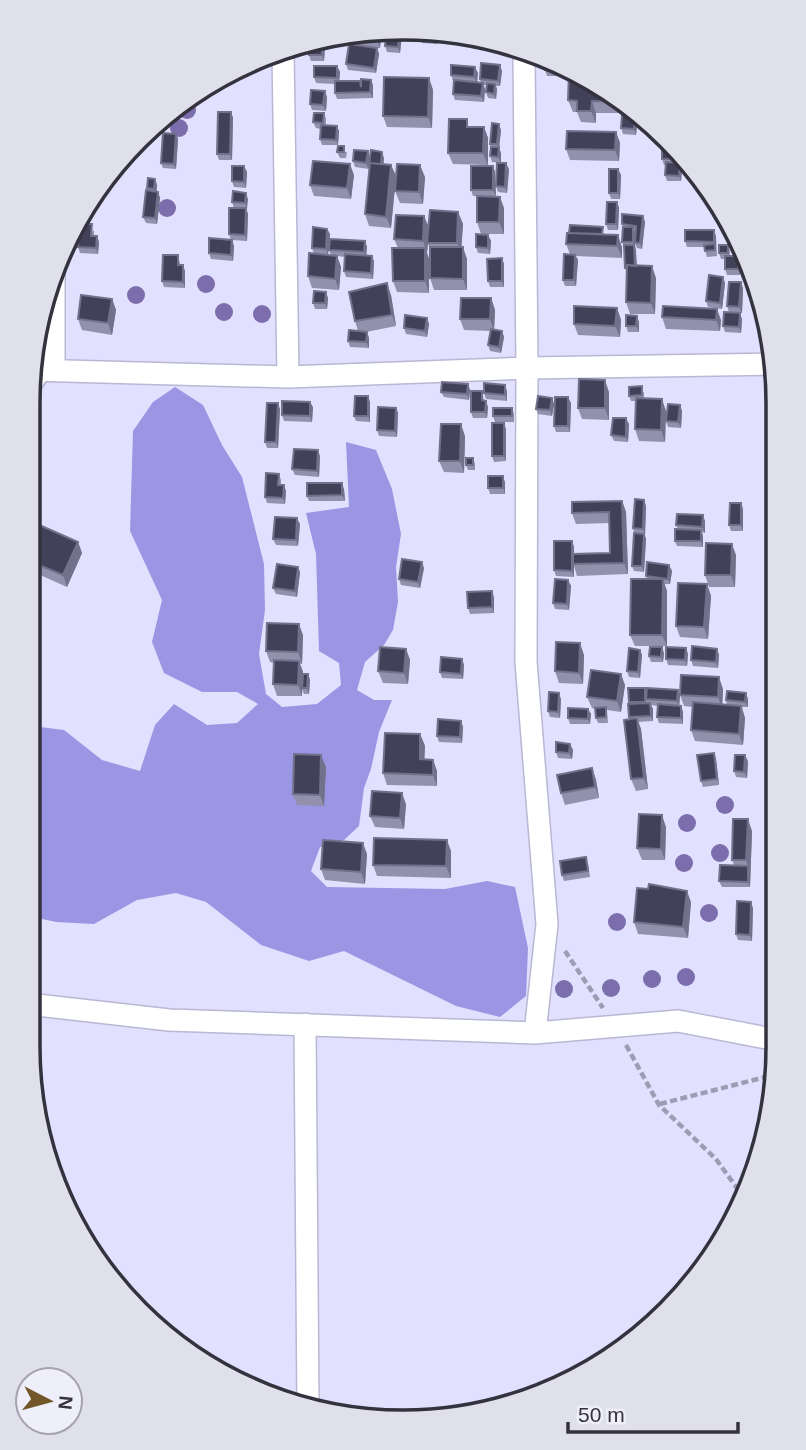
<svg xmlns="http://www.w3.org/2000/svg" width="806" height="1450" font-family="Helvetica,sans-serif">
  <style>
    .forest { fill: #9b96e3 }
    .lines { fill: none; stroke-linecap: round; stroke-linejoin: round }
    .service-casing { stroke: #b8b8d5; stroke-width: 14 }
    .minor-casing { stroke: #b8b8d5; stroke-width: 24 }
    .path { stroke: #9d9cb3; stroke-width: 4.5; stroke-dasharray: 7 3.5; stroke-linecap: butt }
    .service { stroke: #fff; stroke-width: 10 }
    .minor { stroke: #fff; stroke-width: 21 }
    .tree { fill: #7c6dad }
    .wall { fill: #9290ac }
    .shaded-wall { fill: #72718b }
    .building { fill: #43415a; stroke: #72718b; stroke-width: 2 }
    .rim { fill: none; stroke: #33323e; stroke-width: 3.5 }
  </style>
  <rect width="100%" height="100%" fill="#e1e0fe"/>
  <path class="forest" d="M 175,387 L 203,405 L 222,445 L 242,477 L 264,564 L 265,610 L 259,654 L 266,694 L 282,707 L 317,704 L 341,685 L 339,663 L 319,651 L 316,554 L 306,513 L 349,507 L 346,442 L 376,450 L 392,489 L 401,534 L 396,567 L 398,602 L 393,630 L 384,645 L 365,662 L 357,690 L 374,700 L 392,700 L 379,732 L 371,769 L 364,788 L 359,826 L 344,840 L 320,847 L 311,871 L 327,887 L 445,889 L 487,881 L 515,887 L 528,948 L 526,996 L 500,1017 L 456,1006 L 344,951 L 309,961 L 261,945 L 206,902 L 176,893 L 137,900 L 94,924 L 56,922 L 28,916 L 28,733 L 32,726 L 64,730 L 102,760 L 140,771 L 155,725 L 174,704 L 207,725 L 237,723 L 258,704 L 237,692 L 202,692 L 164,673 L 152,642 L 162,600 L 130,531 L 133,431 L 153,402 Z"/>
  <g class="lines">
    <g class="service-casing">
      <path id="service" d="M 29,396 L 47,370"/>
    </g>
    <g class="minor-casing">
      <path id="minor" d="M 283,52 L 288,377
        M 524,56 L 527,368 L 526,662 L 547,924 L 535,1033
        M 54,275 L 54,370
        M 30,370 L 288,377 L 527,368 L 775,364
        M 28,1004 L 169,1020 L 535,1033 L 678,1021 L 777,1040
        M 305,1024 L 308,1409"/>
    </g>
    <path class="path" d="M 565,951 L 603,1008
      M 626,1045 L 659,1105 L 716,1159 L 744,1198
      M 660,1104 L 777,1074"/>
    <use href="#service" class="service"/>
    <use href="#minor" class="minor"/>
  </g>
  <g class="tree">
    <circle cx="187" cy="110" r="9"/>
    <circle cx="179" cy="128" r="9"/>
    <circle cx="167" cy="208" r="9"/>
    <circle cx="206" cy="284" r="9"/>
    <circle cx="136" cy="295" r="9"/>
    <circle cx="224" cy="312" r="9"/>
    <circle cx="262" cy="314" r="9"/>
    <circle cx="725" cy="805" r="9"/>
    <circle cx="687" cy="823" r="9"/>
    <circle cx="720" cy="853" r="9"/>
    <circle cx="684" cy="863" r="9"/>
    <circle cx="709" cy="913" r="9"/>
    <circle cx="617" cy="922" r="9"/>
    <circle cx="686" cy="977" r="9"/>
    <circle cx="652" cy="979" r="9"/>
    <circle cx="611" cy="988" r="9"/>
    <circle cx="564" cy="989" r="9"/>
  </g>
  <path class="wall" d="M 438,32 L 437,44 L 422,43 L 420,37 L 421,33 Z
    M 402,35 L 400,53 L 387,52 L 385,46 L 386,36 Z
    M 381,36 L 380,48 L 377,48 L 379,54 L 376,73 L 348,70 L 346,64 L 350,44 L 348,38 Z
    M 322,40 L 325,46 L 324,61 L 311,61 L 309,55 Z
    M 545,63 L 566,70 L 566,76 L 547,76 L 545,70 Z
    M 337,66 L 340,72 L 339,81 L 361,85 L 373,85 L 373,98 L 337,99 L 335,93 L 335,84 L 316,83 L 314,77 Z
    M 502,71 L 500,86 L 496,86 L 497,89 L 496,99 L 488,98 L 486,92 L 487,85 L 483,85 L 485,89 L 484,102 L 455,100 L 453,94 L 454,81 L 453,81 L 451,75 L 478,73 L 477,82 L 481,83 L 480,79 Z
    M 429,78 L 433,90 L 432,128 L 387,127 L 383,116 Z
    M 591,78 L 622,102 L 622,113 L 596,113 L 596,123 L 581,122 L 577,112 L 573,112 L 568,100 Z
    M 327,97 L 326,111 L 312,110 L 310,104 Z
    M 231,112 L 233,118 L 232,160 L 219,160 L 217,154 Z
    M 324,113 L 326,119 L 326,125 L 337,126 L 339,131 L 338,145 L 322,145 L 320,139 L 321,129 L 316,128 L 313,122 Z
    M 638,114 L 636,135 L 623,134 L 621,128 Z
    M 470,127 L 484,127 L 488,138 L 488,165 L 453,164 L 448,153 Z
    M 501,130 L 499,148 L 501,153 L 501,163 L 492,162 L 490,156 L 491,148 L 490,144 Z
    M 616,132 L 620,143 L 619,161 L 570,160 L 566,149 Z
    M 176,134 L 178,139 L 176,169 L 163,168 L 161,163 Z
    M 368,151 L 370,157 L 369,169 L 355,167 L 353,161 Z
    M 337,152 L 347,152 L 346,158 L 340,158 Z
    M 679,153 L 679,163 L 682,169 L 681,181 L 667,181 L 665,175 L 666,165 L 664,165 L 662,159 Z
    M 384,158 L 383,164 L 391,165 L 396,176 L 391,228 L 369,226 L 365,214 Z
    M 244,166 L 247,172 L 246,188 L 234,187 L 232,181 Z
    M 493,166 L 495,172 L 496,196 L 473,196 L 471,190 Z
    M 509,169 L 507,193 L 498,192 L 496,186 Z
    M 618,169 L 621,175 L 620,199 L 611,199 L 609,193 Z
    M 354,175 L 351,199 L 314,196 L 310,185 Z
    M 425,177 L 423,204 L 400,203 L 395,191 Z
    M 155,179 L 157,185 L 157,192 L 158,192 L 160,198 L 157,224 L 146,223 L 143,217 L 148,191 L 147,188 Z
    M 248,199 L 246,209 L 248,214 L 247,241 L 232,240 L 234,246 L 233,261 L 211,259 L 209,253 L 231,240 L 229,234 L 234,208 L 232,202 Z
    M 617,202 L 619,208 L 618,230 L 608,230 L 606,224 Z
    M 504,208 L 504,234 L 481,234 L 477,222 Z
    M 458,212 L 463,224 L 461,247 L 467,259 L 467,290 L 434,290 L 430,278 L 430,249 L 428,244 L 427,253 L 427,252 L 429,259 L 429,293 L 397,292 L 393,281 L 398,248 L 394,239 L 424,216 L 429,228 Z
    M 643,216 L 645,222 L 642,249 L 637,248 L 635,243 L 637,266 L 656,278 L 655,314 L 630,314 L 626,302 L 627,273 L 625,268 L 624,247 L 622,242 L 623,227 L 622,224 Z
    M 327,229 L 330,234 L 328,255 L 331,255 L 329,250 L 365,241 L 367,247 L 366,255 L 374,261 L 373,279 L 346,277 L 344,271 L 345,257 L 337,256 L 341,267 L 339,290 L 312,288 L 308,276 L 314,254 L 312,248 Z
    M 94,230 L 94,236 L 97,236 L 99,242 L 98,254 L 80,253 L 78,247 Z
    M 733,232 L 740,246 L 740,253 L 733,252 L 730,246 Z
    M 605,233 L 605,234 L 622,247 L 622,258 L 576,256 L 578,260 L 576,286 L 565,286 L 563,280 L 570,254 L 566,244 Z
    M 488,235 L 491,241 L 490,254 L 478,253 L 476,247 Z
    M 716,236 L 717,256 L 707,257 L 704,247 L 687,247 L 685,241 Z
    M 728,245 L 730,251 L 730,256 L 741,262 L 740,275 L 727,275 L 725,269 L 725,259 L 721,259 L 719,253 Z
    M 502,258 L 504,264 L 504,287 L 490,287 L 488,281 Z
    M 180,261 L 180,265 L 185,271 L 185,288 L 164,287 L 162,281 Z
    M 725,283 L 722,309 L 708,307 L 706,301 Z
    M 743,288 L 742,313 L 729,312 L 727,306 Z
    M 391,295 L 396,326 L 366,332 L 367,332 L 369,338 L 369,348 L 350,347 L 348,341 L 358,331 L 355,321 Z
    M 328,298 L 327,309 L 315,309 L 313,303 Z
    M 491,298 L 495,310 L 494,330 L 502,331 L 504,337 L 501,353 L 490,351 L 488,345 L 491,331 L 464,330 L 460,319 Z
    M 112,299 L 116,310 L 112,335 L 82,330 L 78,319 Z
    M 617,308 L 621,320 L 620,337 L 578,335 L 574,324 Z
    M 662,317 L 721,320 L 720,331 L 666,329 Z
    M 427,318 L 429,324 L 427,337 L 406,334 L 404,328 Z
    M 742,319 L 741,333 L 725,332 L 723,326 Z
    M 639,322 L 639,332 L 628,332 L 626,326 Z
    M 468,384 L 470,390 L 469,400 L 444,397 L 441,392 Z
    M 482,391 L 484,401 L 488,407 L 487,418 L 473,418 L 471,412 Z
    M 507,391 L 507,401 L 486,399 L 484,393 Z
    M 609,392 L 609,420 L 582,419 L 578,408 Z
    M 644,392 L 644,398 L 666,411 L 665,442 L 639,441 L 635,429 L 636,401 L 631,401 L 629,396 Z
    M 552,398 L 554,404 L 552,416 L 538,414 L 536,409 Z
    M 370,402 L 370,422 L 356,421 L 354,416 Z
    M 571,403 L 570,432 L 556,432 L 554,426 Z
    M 680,405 L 682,411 L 681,428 L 668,427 L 666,421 Z
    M 313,407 L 312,422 L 284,421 L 282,415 Z
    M 396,408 L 398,413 L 397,437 L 379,436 L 377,430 Z
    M 512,408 L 514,414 L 514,422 L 495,422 L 493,416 Z
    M 280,409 L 278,448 L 267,448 L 265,442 Z
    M 629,424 L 628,442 L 614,441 L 611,435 Z
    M 506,429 L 506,461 L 494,462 L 492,456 Z
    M 465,436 L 464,473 L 444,472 L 439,461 Z
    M 320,456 L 319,477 L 295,475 L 292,469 Z
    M 473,458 L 475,464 L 475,470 L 468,470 L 466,465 Z
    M 279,474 L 281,480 L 281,485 L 286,491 L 285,504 L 267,503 L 265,497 Z
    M 505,482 L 505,494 L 490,494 L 488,488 Z
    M 344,489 L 345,501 L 309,501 L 307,496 Z
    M 644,500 L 646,506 L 645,535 L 646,539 L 644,572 L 634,571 L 632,566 L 634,533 L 633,528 Z
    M 622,501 L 626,512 L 628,574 L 577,576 L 574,566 L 574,577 L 556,576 L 554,570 L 572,541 L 574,547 L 574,554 L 610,553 L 610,523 L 576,524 L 572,513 Z
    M 741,503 L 743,509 L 743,531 L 731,531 L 729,525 Z
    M 705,521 L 705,533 L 702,532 L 703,536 L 703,547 L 677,546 L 675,541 L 678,529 L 676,525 Z
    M 300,524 L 298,546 L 276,545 L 273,539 Z
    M 78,542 L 82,553 L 67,587 L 29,570 L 29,544 Z
    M 736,555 L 735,587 L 709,587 L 705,575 Z
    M 669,565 L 672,571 L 670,584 L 664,584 L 667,591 L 667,646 L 635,646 L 630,635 L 647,579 L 646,576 Z
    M 424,568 L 420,588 L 401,585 L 399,579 Z
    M 300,572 L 297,597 L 276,594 L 273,588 Z
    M 568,580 L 571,586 L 569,610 L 555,609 L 553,603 Z
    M 707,584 L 711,596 L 708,639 L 680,637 L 676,626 Z
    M 494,597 L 494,613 L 470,614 L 468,608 Z
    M 303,635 L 302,664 L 300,664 L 303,672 L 303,678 L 308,674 L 310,680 L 309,694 L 304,694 L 302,689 L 302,696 L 277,696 L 273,684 L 274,663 L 270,662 L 266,651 Z
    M 686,648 L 688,654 L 687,666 L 668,665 L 666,659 Z
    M 406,649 L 410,660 L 408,684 L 383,683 L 378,671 Z
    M 717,649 L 719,655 L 718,668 L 693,666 L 691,660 Z
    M 640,650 L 642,655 L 640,678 L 629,677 L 627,671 Z
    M 664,653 L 663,662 L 651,662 L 649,656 Z
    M 584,655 L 583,684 L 559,683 L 555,671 Z
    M 462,659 L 464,665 L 463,679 L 442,678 L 440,672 Z
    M 625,685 L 621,712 L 607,710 L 608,723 L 598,723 L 596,718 L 595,709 L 592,708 L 587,697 Z
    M 723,689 L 722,705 L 727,705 L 726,700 L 748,699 L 748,707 L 742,707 L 745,718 L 743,745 L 695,741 L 691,730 L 693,707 L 684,706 L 680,695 Z
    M 678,690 L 680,696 L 679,706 L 681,706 L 683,712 L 683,724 L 659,723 L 657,717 L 658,706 L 651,705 L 653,709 L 653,721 L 638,722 L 641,729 L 648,789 L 636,791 L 631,779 L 629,702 L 647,693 Z
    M 561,699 L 560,718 L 550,717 L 548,711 Z
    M 588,709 L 591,714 L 590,724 L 570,724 L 568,718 Z
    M 461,721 L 463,727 L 462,743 L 439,742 L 437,736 Z
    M 420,734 L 425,746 L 424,759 L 433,760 L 437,771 L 437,786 L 387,785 L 383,773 Z
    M 570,744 L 573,750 L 572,759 L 558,758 L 556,752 Z
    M 714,753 L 716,759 L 719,785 L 703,787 L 701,781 Z
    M 748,761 L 747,778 L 736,777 L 734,771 Z
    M 326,767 L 324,806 L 297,805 L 293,794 Z
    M 592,768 L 596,780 L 599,798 L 565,805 L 561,793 Z
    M 406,804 L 404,829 L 375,827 L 370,816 Z
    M 666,827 L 665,860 L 642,860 L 637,848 Z
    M 752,831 L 750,887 L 722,887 L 719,881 L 734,865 L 732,860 Z
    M 451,851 L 451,878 L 377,876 L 373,865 Z
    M 367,854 L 365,884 L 325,880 L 321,869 Z
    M 588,863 L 590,877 L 564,881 L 562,875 Z
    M 691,902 L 688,938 L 638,934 L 634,922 Z
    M 753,908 L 752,941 L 738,940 L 736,934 Z"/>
  <path class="shaded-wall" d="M 435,32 L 438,32 L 437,44 L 434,38 Z
    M 399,35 L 402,35 L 400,53 L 398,47 Z
    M 376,36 L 381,36 L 380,48 L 376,37 Z
    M 322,40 L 325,46 L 324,61 L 322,55 Z
    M 377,48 L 379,54 L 376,73 L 374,68 Z
    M 500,65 L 502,71 L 500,86 L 498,81 Z
    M 337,66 L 340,72 L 339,84 L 337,78 Z
    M 475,67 L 478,73 L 477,83 L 474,77 Z
    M 429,78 L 433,90 L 432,128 L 428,117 Z
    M 371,80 L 373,85 L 373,98 L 370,92 Z
    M 483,83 L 485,89 L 484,102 L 481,96 Z
    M 495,84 L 497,89 L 496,99 L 494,94 Z
    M 325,91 L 327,97 L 326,111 L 323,105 Z
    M 618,99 L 622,102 L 622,113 L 618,102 Z
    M 592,101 L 596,113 L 596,123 L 591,111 Z
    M 231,112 L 233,118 L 232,160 L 230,154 Z
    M 635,113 L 638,114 L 636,135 L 634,129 Z
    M 499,124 L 501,130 L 499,148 L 501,153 L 501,163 L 498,157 L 499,150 L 497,144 Z
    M 337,126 L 339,131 L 338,145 L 336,140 Z
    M 484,127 L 488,138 L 488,165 L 483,153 Z
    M 616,132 L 620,143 L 619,161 L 615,150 Z
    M 176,134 L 178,139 L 176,169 L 174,164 Z
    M 676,148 L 679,153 L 679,165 L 677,159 Z
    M 368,151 L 370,157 L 369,169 L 366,163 Z
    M 382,152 L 384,158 L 383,171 L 380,165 Z
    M 506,163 L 509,169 L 507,193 L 505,187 Z
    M 680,163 L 682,169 L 681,181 L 679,176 Z
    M 350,164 L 354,175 L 351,199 L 347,188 Z
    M 391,165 L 396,176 L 391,228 L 386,217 Z
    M 420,165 L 425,177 L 423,204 L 419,192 Z
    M 244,166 L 247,172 L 246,188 L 244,182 Z
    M 493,166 L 495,172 L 496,196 L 493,190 Z
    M 618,169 L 621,175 L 620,199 L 618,193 Z
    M 155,179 L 157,185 L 156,195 L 154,189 Z
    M 158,192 L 160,198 L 157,224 L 155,218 Z
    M 246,193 L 248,199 L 247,209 L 245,203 Z
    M 500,197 L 504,208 L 504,234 L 499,222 Z
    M 617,202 L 619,208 L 618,230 L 616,224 Z
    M 246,208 L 248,214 L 247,241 L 245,235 Z
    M 458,212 L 463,224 L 461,255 L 457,243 Z
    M 424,216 L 429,228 L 427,253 L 423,241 Z
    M 643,216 L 645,222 L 642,249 L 640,243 Z
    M 633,227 L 635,233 L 635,246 L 636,251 L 637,273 L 635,268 L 634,246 L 633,242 Z
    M 327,229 L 330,234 L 328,255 L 326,249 Z
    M 714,230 L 716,236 L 716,247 L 714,242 Z
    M 488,235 L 491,241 L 490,254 L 488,248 Z
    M 618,235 L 622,247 L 622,258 L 617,246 Z
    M 97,236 L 99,242 L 98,254 L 96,248 Z
    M 232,240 L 234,246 L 233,261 L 231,255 Z
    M 365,241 L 367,247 L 366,258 L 364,252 Z
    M 463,247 L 467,259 L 467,290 L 463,279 Z
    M 425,248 L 429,259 L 429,293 L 425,281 Z
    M 575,255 L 578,260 L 576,286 L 574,280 Z
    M 337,256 L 341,267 L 339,290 L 335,279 Z
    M 372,256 L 374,261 L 373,279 L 371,273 Z
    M 738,256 L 741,262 L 740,275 L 738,269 Z
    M 502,258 L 504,264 L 504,287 L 502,281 Z
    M 183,265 L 185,271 L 185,288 L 183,282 Z
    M 652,266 L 656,278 L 655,314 L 651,303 Z
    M 723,277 L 725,283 L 722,309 L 720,303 Z
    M 741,282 L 743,288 L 742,313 L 739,307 Z
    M 387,283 L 391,295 L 396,326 L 392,315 Z
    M 326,292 L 328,298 L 327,309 L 325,303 Z
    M 491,298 L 495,310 L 494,331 L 490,319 Z
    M 112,299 L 116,310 L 112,335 L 108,323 Z
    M 617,308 L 621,320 L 620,337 L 615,326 Z
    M 717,309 L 721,320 L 720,331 L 716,320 Z
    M 740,313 L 742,319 L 741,333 L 739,327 Z
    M 637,316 L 639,322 L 639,332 L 636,326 Z
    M 427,318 L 429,324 L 427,337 L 425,331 Z
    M 502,331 L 504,337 L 501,353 L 499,347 Z
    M 367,332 L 369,338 L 369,348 L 366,342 Z
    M 605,380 L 609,392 L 609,420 L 605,408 Z
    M 468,384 L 470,390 L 469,400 L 467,394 Z
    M 505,385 L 507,391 L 507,401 L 505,395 Z
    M 368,396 L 370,402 L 370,422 L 368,416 Z
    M 568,397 L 571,403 L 570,432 L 568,426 Z
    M 552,398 L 554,404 L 552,416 L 550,410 Z
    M 662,399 L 666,411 L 665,442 L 661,430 Z
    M 486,401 L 488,407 L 487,418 L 485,412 Z
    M 310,402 L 313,407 L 312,422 L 310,416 Z
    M 278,403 L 280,409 L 278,448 L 276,442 Z
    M 680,405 L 682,411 L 681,428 L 678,422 Z
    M 396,408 L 398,413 L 397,437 L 395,431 Z
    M 626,418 L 629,424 L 628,442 L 626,437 Z
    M 504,423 L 506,429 L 506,461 L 504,456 Z
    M 461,424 L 465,436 L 464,473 L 460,461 Z
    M 318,450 L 320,456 L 319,477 L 317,471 Z
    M 503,476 L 505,482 L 505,494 L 503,488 Z
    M 342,483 L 344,489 L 345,501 L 342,495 Z
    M 284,485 L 286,491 L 285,504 L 283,498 Z
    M 644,500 L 646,506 L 645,535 L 643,529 Z
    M 622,501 L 626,512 L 628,574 L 624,563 Z
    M 741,503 L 743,509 L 743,531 L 741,525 Z
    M 703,515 L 705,521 L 705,533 L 702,527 Z
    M 297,518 L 300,524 L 298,546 L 296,540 Z
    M 701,530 L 703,536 L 703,547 L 701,541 Z
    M 644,534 L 646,539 L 644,572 L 642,566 Z
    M 572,541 L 574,547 L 574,577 L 572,571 Z
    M 78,542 L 82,553 L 67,587 L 63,575 Z
    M 732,544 L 736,555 L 735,587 L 731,575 Z
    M 422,562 L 424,568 L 420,588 L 418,582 Z
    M 669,565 L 672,571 L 670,584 L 668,579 Z
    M 298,567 L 300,572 L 297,597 L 295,591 Z
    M 663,579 L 667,591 L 667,646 L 662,635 Z
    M 568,580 L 571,586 L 569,610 L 567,604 Z
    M 707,584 L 711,596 L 708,639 L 704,627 Z
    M 492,591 L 494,597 L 494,613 L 492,607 Z
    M 299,624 L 303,635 L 302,664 L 298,652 Z
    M 580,643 L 584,655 L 583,684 L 579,673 Z
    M 662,647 L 664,653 L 663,662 L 661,657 Z
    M 686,648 L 688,654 L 687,666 L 685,660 Z
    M 406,649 L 410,660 L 408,684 L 404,673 Z
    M 717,649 L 719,655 L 718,668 L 716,662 Z
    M 640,650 L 642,655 L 640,678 L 638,672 Z
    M 462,659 L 464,665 L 463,679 L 461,674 Z
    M 299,661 L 303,672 L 302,696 L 298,685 Z
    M 308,674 L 310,680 L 309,694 L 307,688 Z
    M 621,674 L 625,685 L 621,712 L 617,701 Z
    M 719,677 L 723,689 L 722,709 L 718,697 Z
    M 678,690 L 680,696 L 679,707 L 677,701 Z
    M 559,693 L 561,699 L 560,718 L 558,712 Z
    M 746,693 L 748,699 L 748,707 L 745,702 Z
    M 650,703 L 653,709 L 653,721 L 651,716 Z
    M 681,706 L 683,712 L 683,724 L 681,718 Z
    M 741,706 L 745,718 L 743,745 L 739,734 Z
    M 588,709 L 591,714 L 590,724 L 588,719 Z
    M 637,718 L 641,729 L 648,789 L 644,778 Z
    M 461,721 L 463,727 L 462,743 L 460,737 Z
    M 420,734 L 425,746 L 424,770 L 420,759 Z
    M 570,744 L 573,750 L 572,759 L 569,753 Z
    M 714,753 L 716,759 L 719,785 L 717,779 Z
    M 321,755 L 326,767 L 324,806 L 320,795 Z
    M 745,755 L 748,761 L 747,778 L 744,772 Z
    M 433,760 L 437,771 L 437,786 L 433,775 Z
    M 592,768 L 596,780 L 599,798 L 595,787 Z
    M 402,793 L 406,804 L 404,829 L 400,818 Z
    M 662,815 L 666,827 L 665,860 L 661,849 Z
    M 748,819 L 752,831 L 750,887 L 748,882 L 748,866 L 746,860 Z
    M 447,840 L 451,851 L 451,878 L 446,866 Z
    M 363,843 L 367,854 L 365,884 L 361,872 Z
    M 687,891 L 691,902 L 688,938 L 683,927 Z
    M 751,902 L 753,908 L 752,941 L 750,935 Z"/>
  <path class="building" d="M 435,32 L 434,38 L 420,37 L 421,33 Z
    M 399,35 L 398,47 L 385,46 L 386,36 Z
    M 322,40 L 322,55 L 309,55 L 308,41 Z
    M 349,44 L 377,48 L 374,68 L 346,64 Z
    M 481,63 L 500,65 L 498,81 L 480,79 Z
    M 545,63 L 564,69 L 564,70 L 545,70 Z
    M 451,65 L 475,67 L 474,77 L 451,75 Z
    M 314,66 L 337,66 L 337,78 L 314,77 Z
    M 569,71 L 591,78 L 618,99 L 618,102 L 592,101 L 591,111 L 577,111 L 577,101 L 568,100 Z
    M 384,77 L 429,78 L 428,117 L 383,116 Z
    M 361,79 L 371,80 L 370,92 L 335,93 L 335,81 L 360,81 L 361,87 Z
    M 454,80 L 483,83 L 481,96 L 453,94 Z
    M 487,83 L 495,84 L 494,94 L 486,92 Z
    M 311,90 L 325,91 L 323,105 L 310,104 Z
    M 623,103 L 635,113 L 634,129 L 621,128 Z
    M 218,112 L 231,112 L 230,154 L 217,154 Z
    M 314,113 L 324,113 L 323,123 L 313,122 Z
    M 449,119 L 467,119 L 467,127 L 484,127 L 483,153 L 448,153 Z
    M 492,123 L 499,124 L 497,144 L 490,144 Z
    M 321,125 L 337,126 L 336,140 L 320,139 Z
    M 567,131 L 616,132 L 615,150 L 566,149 Z
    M 163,133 L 176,134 L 174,164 L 161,163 Z
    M 338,146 L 344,146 L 344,152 L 337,152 Z
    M 491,147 L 499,147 L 498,157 L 490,156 Z
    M 662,147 L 675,147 L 676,148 L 677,159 L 662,159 Z
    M 354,150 L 368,151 L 366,163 L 353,161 Z
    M 371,150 L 382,152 L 381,164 L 370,163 L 369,164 Z
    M 313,161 L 350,164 L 347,188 L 310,185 Z
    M 666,162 L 680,163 L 679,176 L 665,175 Z
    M 370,163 L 391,165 L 386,217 L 365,214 Z
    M 497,163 L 506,163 L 505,187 L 496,186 Z
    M 397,164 L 420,165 L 419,192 L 395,191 Z
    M 232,166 L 244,166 L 244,182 L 232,181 Z
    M 471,166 L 493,166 L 493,190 L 471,190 Z
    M 609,169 L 618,169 L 618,193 L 609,193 Z
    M 148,178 L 155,179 L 154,189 L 147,188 Z
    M 146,190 L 158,192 L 155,218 L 143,217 Z
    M 233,191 L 246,193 L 245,203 L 232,202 Z
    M 477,196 L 500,197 L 499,222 L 477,222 Z
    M 607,202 L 617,202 L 616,224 L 606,224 Z
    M 229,208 L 246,208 L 245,235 L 229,234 Z
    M 430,210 L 458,212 L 457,243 L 427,243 Z
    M 622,214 L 643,216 L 640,243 L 635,243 L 636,226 L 622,224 Z
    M 396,215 L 424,216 L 423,241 L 394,239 Z
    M 79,224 L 92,224 L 91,236 L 97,236 L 96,248 L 78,247 Z
    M 570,225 L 603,227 L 602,234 L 569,233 Z
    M 313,227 L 327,229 L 326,249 L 312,248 Z
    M 623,227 L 633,227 L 633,242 L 622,242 Z
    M 685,230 L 714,230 L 714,242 L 685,241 Z
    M 732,232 L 733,232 L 738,242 L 738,247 L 730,246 Z
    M 567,233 L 618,235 L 617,246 L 566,244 Z
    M 476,234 L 488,235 L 488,248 L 476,247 Z
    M 209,238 L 232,240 L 231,255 L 209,253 Z
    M 330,239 L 365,241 L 364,252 L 329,250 Z
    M 715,244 L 715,250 L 705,251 L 704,245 Z
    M 624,245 L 634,245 L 635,266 L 627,265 L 627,268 L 625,268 Z
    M 719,245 L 728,245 L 728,253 L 719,253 Z
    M 430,247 L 463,247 L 463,279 L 430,278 Z
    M 392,248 L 425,248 L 425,281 L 393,281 Z
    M 309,253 L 337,256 L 335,279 L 308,276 Z
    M 345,254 L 372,256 L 371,273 L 344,271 Z
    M 564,254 L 575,255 L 574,280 L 563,280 Z
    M 163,255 L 178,255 L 178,265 L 183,265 L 183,282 L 162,281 Z
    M 725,256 L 738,256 L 738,269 L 725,269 Z
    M 502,258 L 502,281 L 488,281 L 487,259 Z
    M 627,265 L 652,266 L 651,303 L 626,302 Z
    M 709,275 L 723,277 L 720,303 L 706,301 Z
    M 729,282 L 741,282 L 739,307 L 727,306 Z
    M 387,283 L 392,315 L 355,321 L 349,292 Z
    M 314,291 L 326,292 L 325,303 L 313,303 Z
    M 81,295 L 112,299 L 108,323 L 78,319 Z
    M 461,298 L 491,298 L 490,319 L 460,319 Z
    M 574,306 L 617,308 L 615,326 L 574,324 Z
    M 663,306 L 717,309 L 716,320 L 662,317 Z
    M 724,312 L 740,313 L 739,327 L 723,326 Z
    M 405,315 L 427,318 L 425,331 L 404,328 Z
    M 626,315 L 637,316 L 636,326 L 626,326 Z
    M 491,329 L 502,331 L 499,347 L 488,345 Z
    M 349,330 L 367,332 L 366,342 L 348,341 Z
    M 579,379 L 605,380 L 605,408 L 578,408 Z
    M 442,382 L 468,384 L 467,394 L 441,392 Z
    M 484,383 L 505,385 L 505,395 L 484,393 Z
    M 642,386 L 642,395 L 629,396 L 629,387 Z
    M 471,391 L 482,391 L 482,400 L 486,401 L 485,412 L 471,412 Z
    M 355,396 L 368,396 L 368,416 L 354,416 Z
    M 538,396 L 552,398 L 550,410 L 536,409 Z
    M 555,397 L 568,397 L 568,426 L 554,426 Z
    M 636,398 L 662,399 L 661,430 L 635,429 Z
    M 282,401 L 310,402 L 310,416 L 282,415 Z
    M 267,403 L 278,403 L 276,442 L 265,442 Z
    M 668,404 L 680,405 L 678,422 L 666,421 Z
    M 378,407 L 396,408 L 395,431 L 377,430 Z
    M 493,408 L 512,408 L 512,416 L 493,416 Z
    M 613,418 L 626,418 L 626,437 L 611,435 Z
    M 492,423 L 504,423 L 504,456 L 492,456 Z
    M 441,424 L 461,424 L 460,461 L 439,461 Z
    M 294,449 L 318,450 L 317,471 L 292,469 Z
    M 466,458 L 473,458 L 473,465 L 466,465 Z
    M 266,473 L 279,474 L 278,485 L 284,485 L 283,498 L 265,497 Z
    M 488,476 L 503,476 L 503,488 L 488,488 Z
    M 307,483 L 342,483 L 342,495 L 307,496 Z
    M 635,499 L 644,500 L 643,529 L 633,528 Z
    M 622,501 L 624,563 L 573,564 L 573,554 L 610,553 L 609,512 L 572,513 L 572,502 Z
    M 730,503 L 741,503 L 741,525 L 729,525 Z
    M 677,514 L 703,515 L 702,527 L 676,525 Z
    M 275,517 L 297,518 L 296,540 L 273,539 Z
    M 37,524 L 78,542 L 63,575 L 29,561 L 29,544 Z
    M 675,529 L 701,530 L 701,541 L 675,541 Z
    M 634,533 L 644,534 L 642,566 L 632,566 Z
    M 554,541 L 572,541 L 572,571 L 554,570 Z
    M 706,543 L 732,544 L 731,575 L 705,575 Z
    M 402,559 L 422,562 L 418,582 L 399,579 Z
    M 647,562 L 669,565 L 668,579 L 646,576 Z
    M 277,564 L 298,567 L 295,591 L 273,588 Z
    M 555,579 L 568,580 L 567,604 L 553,603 Z
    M 631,579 L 663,579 L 662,635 L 630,635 Z
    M 678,583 L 707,584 L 704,627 L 676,626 Z
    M 492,591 L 492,607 L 468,608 L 467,592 Z
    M 267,623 L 299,624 L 298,652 L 266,651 Z
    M 556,642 L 580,643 L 579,673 L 555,671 Z
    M 692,646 L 717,649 L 716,662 L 691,660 Z
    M 380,647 L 406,649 L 404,673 L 378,671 Z
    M 650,647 L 662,647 L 661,657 L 649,656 Z
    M 666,647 L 686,648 L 685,660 L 666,659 Z
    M 629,648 L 640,650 L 638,672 L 627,671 Z
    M 441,657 L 462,659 L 461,674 L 440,672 Z
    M 274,660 L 299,661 L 298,685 L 273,684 Z
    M 591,670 L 621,674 L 617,701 L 587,697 Z
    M 303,674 L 308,674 L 307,688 L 302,688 Z
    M 681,675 L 719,677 L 718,697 L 680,695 Z
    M 628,688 L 645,688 L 645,702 L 629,702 Z
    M 647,688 L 678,690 L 677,701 L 646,699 Z
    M 727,691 L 746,693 L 745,702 L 726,700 Z
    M 549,692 L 559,693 L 558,712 L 548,711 Z
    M 693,702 L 741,706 L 739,734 L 691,730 Z
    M 650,703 L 651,716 L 629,717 L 628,704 Z
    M 658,704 L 681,706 L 681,718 L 657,717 Z
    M 606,707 L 606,717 L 596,718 L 595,708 Z
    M 568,708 L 588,709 L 588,719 L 568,718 Z
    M 637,718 L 644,778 L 631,779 L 624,720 Z
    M 438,719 L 461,721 L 460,737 L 437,736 Z
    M 385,733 L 420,734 L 420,759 L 433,760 L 433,775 L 383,773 Z
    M 556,742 L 570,744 L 569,753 L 556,752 Z
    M 714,753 L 717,779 L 701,781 L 697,755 Z
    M 294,754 L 321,755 L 320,795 L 293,794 Z
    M 735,755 L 745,755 L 744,772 L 734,771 Z
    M 592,768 L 595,787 L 561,793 L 557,775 Z
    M 372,791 L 402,793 L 400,818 L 370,816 Z
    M 639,814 L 662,815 L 661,849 L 637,848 Z
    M 733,819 L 748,819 L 746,860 L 732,860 Z
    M 374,838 L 447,840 L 446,866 L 373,865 Z
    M 323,840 L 363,843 L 361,872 L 321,869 Z
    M 586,857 L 588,871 L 562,875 L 560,861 Z
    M 720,865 L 748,866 L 748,882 L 719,881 Z
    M 649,884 L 687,891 L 683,927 L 634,922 L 637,888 L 648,889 Z
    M 737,901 L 751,902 L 750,935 L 736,934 Z"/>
  <path d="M0 0H806V1450H0ZM403 40H403A363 363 0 0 1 766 403V1047A363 363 0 0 1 403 1410H403A363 363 0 0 1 40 1047V403A363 363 0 0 1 403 40Z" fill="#e0e0ec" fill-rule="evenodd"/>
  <path class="rim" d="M403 40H403A363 363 0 0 1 766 403V1047A363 363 0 0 1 403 1410H403A363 363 0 0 1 40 1047V403A363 363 0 0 1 403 40Z"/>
  <g transform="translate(49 1401) rotate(96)"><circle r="33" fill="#efeffb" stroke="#a4a3af" stroke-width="2"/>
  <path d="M0-5L12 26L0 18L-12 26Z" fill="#735629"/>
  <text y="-10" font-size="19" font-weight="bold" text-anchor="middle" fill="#33323e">N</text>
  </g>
  <path d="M568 1422v10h170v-10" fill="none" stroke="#33323e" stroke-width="3.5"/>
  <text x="578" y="1422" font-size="21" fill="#33323e" stroke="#efeffb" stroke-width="5" paint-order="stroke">50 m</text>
</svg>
